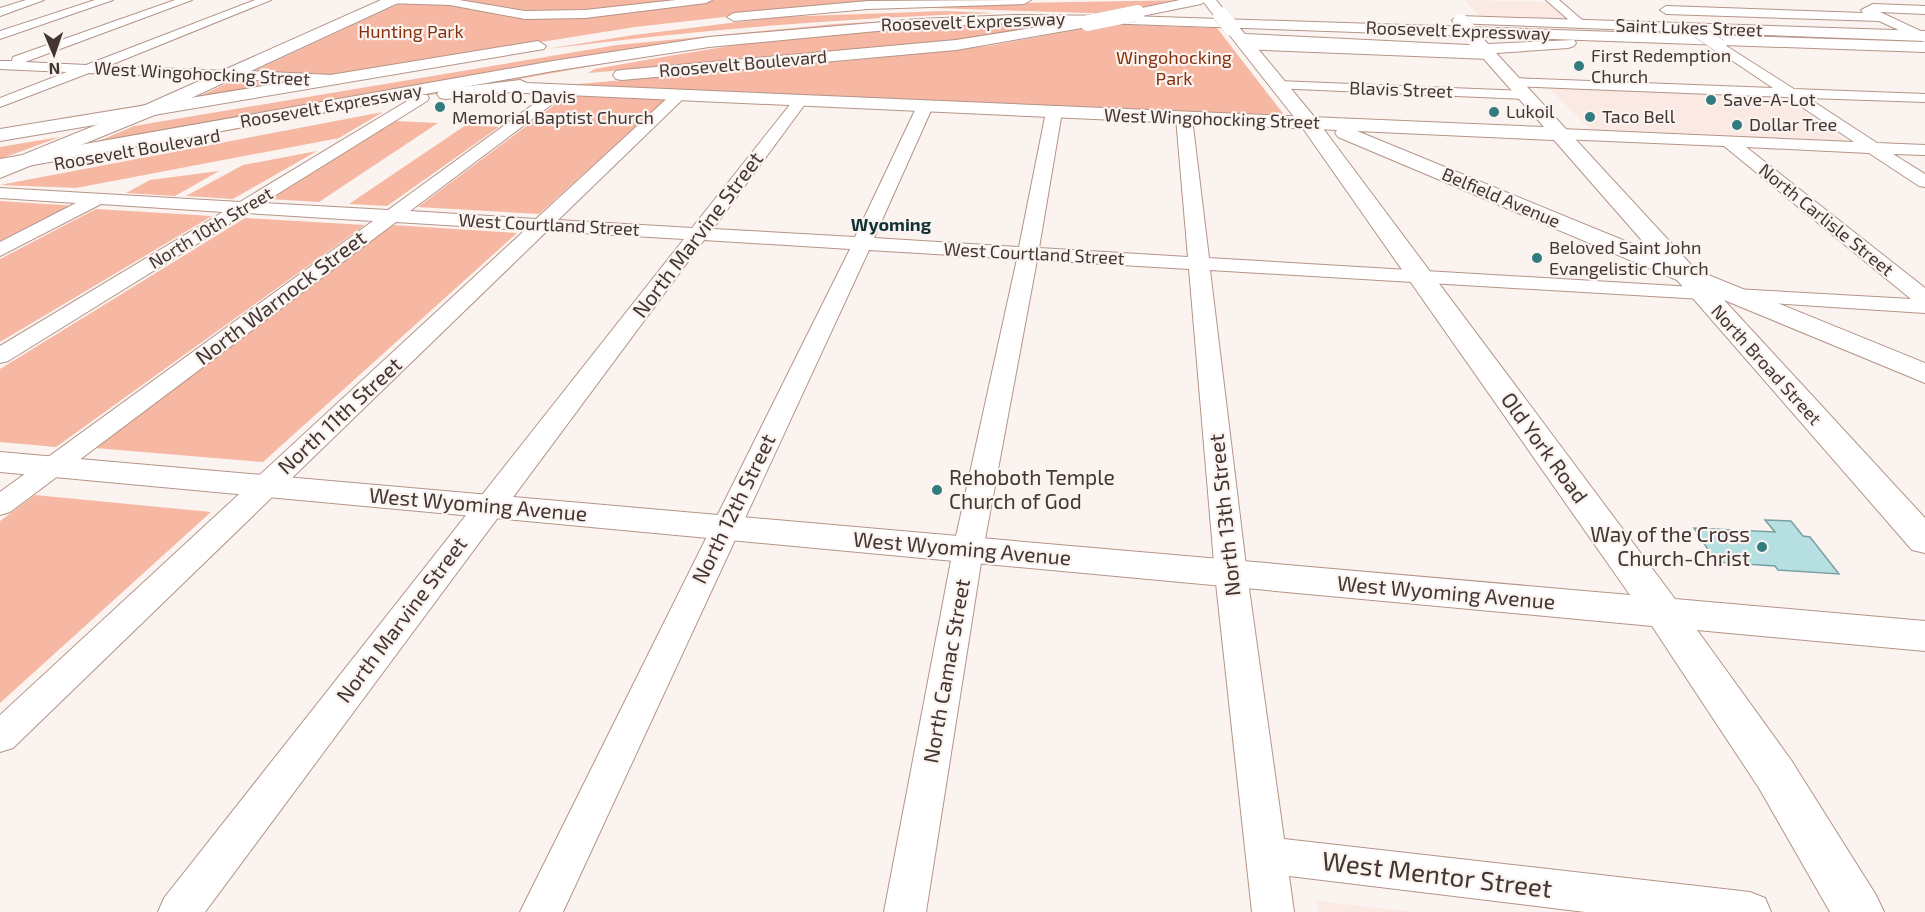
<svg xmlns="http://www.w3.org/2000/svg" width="1925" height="912" font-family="'Exo 2',sans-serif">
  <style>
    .built { fill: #fbe9e3 }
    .green { fill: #f6b8a2 }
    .building { fill: #b5dfe1; stroke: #79a1a3; stroke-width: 1.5 }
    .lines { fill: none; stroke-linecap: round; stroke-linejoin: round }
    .street-casing { stroke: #b59488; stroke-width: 2 }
    .secondary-casing { stroke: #b59488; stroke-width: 2 }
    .primary-casing { stroke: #b59488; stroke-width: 2 }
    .highway-casing { stroke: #b59488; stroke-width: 2 }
    .street { fill: #fff; fill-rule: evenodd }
    .secondary { fill: #fff; fill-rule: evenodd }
    .primary { fill: #fff; fill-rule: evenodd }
    .highway { fill: #fff; fill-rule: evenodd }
    .street-bridge-casing { stroke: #b59488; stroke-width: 14; stroke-linecap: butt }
    .secondary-bridge-casing { stroke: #b59488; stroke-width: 16; stroke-linecap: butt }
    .primary-bridge-casing { stroke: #b59488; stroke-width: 16; stroke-linecap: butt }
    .street-bridge { stroke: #fff; stroke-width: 13 }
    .secondary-bridge { stroke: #fff; stroke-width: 16 }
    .primary-bridge { stroke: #fff; stroke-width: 16 }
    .poi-dot { fill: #327b7e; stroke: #faf3f0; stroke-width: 2 }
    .labels { text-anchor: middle; stroke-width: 4.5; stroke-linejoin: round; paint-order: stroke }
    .far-street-label { font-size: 18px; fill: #433531; stroke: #faf3f0 }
    .far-park-label { font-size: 18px; fill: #85310c; stroke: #faf3f0 }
    .far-poi-label { font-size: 18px; fill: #433531; stroke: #faf3f0; text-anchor: start }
    .far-neighbourhood-label { font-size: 18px; font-weight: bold; fill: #103334; stroke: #faf3f0 }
    .street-label { font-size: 21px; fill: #433531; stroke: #faf3f0 }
    .poi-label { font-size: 21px; fill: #433531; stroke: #faf3f0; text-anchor: start }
    .near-street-label { font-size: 26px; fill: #433531; stroke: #faf3f0 }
  </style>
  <rect width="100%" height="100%" fill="#faf3f0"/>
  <path class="built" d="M 1465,0 L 1547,2 L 1566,19 L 1481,17 Z
    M 1547,86 L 1779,95 L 1853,145 L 1594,133 Z
    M 1317,901 L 1412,912 L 1319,912 Z"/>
  <path class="green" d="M 407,0 L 920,0 L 838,4 L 635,27 L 200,96 Z
    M 1189,0 L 1122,14 L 902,7 L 904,5 Z
    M 945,11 L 994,13 C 844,18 695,30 546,49 L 634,35 L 779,17 Z
    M 925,19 L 743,35 L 87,146 L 134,126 L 617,45 L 835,24 Z
    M 980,23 L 1066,23 L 979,38 L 909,46 L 588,73 L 595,69 C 653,59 712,48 770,40 C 840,31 910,27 980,23 Z
    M 1107,24 L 1217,28 L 1285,116 L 567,85 L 866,59 L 988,46 Z
    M 732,41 L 49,163 L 56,159 L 640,53 Z
    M 569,94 L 666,99 L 539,214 L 418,207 Z
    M 383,112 L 339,138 L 76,188 L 0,185 Z
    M 395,121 L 438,123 L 319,202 L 269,199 Z
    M 466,125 L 499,127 L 387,206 L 349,204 Z
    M 60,137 L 0,159 L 0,147 Z
    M 317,151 L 233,199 L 186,196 L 243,165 Z
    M 219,171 L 175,196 L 126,193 L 150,180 Z
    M 0,201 L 77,206 L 0,245 Z
    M 96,209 L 212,216 L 0,342 L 0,259 Z
    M 245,218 L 365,225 L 56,447 L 0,442 L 0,369 Z
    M 393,225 L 517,233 L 263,462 L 95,448 Z
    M 35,495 L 211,512 L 0,703 L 0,521 Z"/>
  <path class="building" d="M 1765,520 L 1791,521 L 1803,536 L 1810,537 L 1839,574 L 1778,570 L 1775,566 L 1716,562 L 1694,528 L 1775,532 Z"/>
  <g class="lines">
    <g class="street-casing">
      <path id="street" d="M 26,0 L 44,0 L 0,16 L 0,8 Z
        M 95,0 L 113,0 L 0,39 L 0,31 Z
        M 175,0 L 192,0 L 25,62 L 86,65 L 255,0 L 271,0 L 108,66 L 228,71 L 233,72 L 235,75 L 233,78 L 89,73 L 0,107 L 0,98 L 67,72 L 0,69 L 0,61 L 12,61 L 13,57 Z
        M 379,0 L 459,0 L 525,11 L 585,10 L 676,0 L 712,0 L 706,3 L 585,18 L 525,19 L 450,5 L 385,3 Z
        M 1546,0 L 1559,0 L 1588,25 L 1586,28 L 1578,28 Z
        M 1873,4 L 1925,6 L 1925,14 L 1880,12 L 1925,33 L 1925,42 L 1879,21 L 1666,14 L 1660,10 L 1666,6 L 1863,13 L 1861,10 Z
        M 1247,42 L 1489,51 L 1496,55 L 1489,59 L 1242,49 L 1240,46 Z
        M 1720,42 L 1794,89 L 1925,94 L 1925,102 L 1808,98 L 1877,143 L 1925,145 L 1925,155 L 1893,154 L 1925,174 L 1925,187 L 1919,186 L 1869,153 L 1746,147 L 1925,288 L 1925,313 L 1726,300 L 1723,295 L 1726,290 L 1734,289 L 1911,299 L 1724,146 L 1561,139 L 1553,134 L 1561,129 L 1854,142 L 1787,97 L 1514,86 L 1507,82 L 1514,78 L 1773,88 L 1715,49 L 1713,46 L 1715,43 Z
        M 1278,81 L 1525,91 L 1532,95 L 1525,99 L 1273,88 L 1271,85 Z
        M 562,86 L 567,87 L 569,90 L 567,93 L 410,211 L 536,219 L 674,92 L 684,92 L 686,95 L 684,98 L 558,220 L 692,228 L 796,97 L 801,96 L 808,100 L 713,229 L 855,237 L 917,106 L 925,101 L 933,106 L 874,238 L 1019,247 L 1046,112 L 1054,107 L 1062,112 L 1039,248 L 1188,257 L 1176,118 L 1184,113 L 1192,118 L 1209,258 L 1710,288 L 1713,293 L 1710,298 L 1702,299 L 1210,270 L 1247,574 L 1284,839 L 1750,892 L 1765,898 L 1771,912 L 1585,912 L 1289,876 L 1294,912 L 1252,912 L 1215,574 L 1189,269 L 1037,260 L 983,550 L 926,912 L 884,912 L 953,550 L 1017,259 L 869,250 L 563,912 L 520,912 L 850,249 L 704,240 L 205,912 L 158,912 L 164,898 L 684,239 L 547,231 L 13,748 L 0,752 L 0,715 L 525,230 L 396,222 L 10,512 L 0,515 L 0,492 L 373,221 L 247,213 L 8,361 L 0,363 L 0,346 L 223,212 L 101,204 L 0,256 L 0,242 L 76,203 L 0,198 L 0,188 L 240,202 L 417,95 L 427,95 L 429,98 L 427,101 L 263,203 L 388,210 L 557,87 Z"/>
    </g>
    <g class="secondary-casing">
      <path id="secondary" d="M 381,0 L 400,0 L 398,3 L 251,71 L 332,75 L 338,76 L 341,80 L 338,84 L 232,79 L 157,114 L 0,178 L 0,164 L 143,106 Z
        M 1202,0 L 1216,0 L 1228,15 L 1226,18 L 1216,18 Z
        M 1232,23 L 1237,25 L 1245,34 L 1489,46 L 1491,49 L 1483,54 L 1254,44 L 1316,119 L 1675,599 L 1925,621 L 1925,651 L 1697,630 L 1791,760 L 1876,895 L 1884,912 L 1830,912 L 1759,788 L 1652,626 L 0,472 L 0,452 L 1630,595 L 1302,127 L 1224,28 Z"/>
    </g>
    <g class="primary-casing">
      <path id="primary" d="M 1031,0 L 1024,4 L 868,9 L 734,21 L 727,17 L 734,13 L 868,1 Z
        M 1180,0 L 1208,0 L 1201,4 L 1137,17 L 1130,13 L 1132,10 Z
        M 1459,16 L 1925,31 L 1925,41 L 1454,23 L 1452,20 Z
        M 1088,19 L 1093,20 L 1095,23 L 1093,26 L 956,50 L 622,80 L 616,79 L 613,75 L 616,71 L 622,70 L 956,40 Z
        M 1474,33 L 1480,35 L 1488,44 L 1574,40 L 1576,43 L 1574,46 L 1568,48 L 1496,53 L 1696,270 L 1925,363 L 1925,383 L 1724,300 L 1925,518 L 1925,553 L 1912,550 L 1677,280 L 1338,137 L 1335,133 L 1337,130 L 502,92 L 446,99 L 440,98 L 437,94 L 440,90 L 446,89 L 520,80 L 527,83 L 1544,127 L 1468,41 L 1466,38 L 1468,35 ZM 1357,131 L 1554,140 L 1652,252 Z"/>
    </g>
    <g class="highway-casing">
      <path id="highway" d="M 1014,15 L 1129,16 L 1925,42 L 1925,52 L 1129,24 L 1014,23 L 919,27 L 709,47 L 553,71 L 0,171 L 0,159 L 553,61 L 709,37 L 919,19 Z
        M 538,41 L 546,46 L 544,49 L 0,141 L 0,129 Z"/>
    </g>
    <use href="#street" class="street"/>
    <use href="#secondary" class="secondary"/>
    <use href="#primary" class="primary"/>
    <use href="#highway" class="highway"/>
    <g class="street-bridge-casing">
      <path id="street-bridge" d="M 1699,32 L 1720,46"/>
    </g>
    <g class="secondary-bridge-casing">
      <path id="secondary-bridge" d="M 1221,15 L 1232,28"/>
    </g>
    <g class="primary-bridge-casing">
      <path id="primary-bridge" d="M 1461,22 L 1474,38
        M 1088,23 L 1137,13"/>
    </g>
    <use href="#street-bridge" class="street-bridge"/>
    <use href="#secondary-bridge" class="secondary-bridge"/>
    <use href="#primary-bridge" class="primary-bridge"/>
  </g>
  <g class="poi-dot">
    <circle cx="1579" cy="66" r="6"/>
    <circle cx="1711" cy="100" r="6"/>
    <circle cx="440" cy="107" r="6"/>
    <circle cx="1494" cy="112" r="6"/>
    <circle cx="1590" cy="117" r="6"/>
    <circle cx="1737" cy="125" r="6"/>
    <circle cx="1537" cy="258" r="6"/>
    <circle cx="937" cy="490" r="6"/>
    <circle cx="1762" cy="547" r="6"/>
  </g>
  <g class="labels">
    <g class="far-street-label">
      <text transform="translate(973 22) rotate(-2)" y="6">Roosevelt Expressway</text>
      <text transform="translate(1689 28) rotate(2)" y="6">Saint Lukes Street</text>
      <text transform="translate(1458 31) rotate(2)" y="6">Roosevelt Expressway</text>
      <text transform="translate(743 64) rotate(-5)" y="6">Roosevelt Boulevard</text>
      <text transform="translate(202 74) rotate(3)" y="6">West Wingohocking Street</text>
      <text transform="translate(1401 90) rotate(2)" y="6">Blavis Street</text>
      <text transform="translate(331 106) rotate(-10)" y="6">Roosevelt Expressway</text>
      <text transform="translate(1212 119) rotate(2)" y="6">West Wingohocking Street</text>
      <text transform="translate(137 150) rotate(-10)" y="6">Roosevelt Boulevard</text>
      <text transform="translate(1501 198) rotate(23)" y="6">Belfield Avenue</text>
      <text transform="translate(1826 220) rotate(39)" y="6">North Carlisle Street</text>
      <text transform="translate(549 225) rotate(3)" y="6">West Courtland Street</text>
      <text transform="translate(211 228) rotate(-31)" y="6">North 10th Street</text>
      <text transform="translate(1034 254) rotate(3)" y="6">West Courtland Street</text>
      <text transform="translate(1766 365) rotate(48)" y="6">North Broad Street</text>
    </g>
    <g class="far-park-label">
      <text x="411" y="38">Hunting Park</text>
      <text x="1174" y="64">Wingohocking<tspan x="1174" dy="21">Park</tspan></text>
    </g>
    <g class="far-poi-label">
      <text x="1591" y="62">First Redemption<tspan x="1591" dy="21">Church</tspan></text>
      <text x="452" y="103">Harold O. Davis<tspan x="452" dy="21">Memorial Baptist Church</tspan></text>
      <text x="1723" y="106">Save-A-Lot</text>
      <text x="1506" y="118">Lukoil</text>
      <text x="1602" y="123">Taco Bell</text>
      <text x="1749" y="131">Dollar Tree</text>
      <text x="1549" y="254">Beloved Saint John<tspan x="1549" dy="21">Evangelistic Church</tspan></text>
    </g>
    <g class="far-neighbourhood-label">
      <text x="891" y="231">Wyoming</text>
    </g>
    <g class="street-label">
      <text transform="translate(698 235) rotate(-53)" y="7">North Marvine Street</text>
      <text transform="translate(281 298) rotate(-37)" y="7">North Warnock Street</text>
      <text transform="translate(340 416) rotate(-43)" y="7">North 11th Street</text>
      <text transform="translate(1544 448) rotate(54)" y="7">Old York Road</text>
      <text transform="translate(478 505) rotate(5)" y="7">West Wyoming Avenue</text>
      <text transform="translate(734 509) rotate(-64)" y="7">North 12th Street</text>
      <text transform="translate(1225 515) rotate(-96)" y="7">North 13th Street</text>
      <text transform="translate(962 549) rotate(5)" y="7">West Wyoming Avenue</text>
      <text transform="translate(1446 593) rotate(5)" y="7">West Wyoming Avenue</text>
      <text transform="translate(402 620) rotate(-53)" y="7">North Marvine Street</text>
      <text transform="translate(947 671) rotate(-80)" y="7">North Camac Street</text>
    </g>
    <g class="poi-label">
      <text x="949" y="485">Rehoboth Temple<tspan x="949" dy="24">Church of God</tspan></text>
      <text x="1750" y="542" text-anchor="end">Way of the Cross<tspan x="1750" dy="24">Church-Christ</tspan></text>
    </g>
    <g class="near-street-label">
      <text transform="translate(1437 875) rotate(7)" y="9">West Mentor Street</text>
    </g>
  </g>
  <g transform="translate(54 54) rotate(178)" stroke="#faf3f0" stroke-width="4.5" paint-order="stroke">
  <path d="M0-4.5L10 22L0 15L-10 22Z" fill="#433531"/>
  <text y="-9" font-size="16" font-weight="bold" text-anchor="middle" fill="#433531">N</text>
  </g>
</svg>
